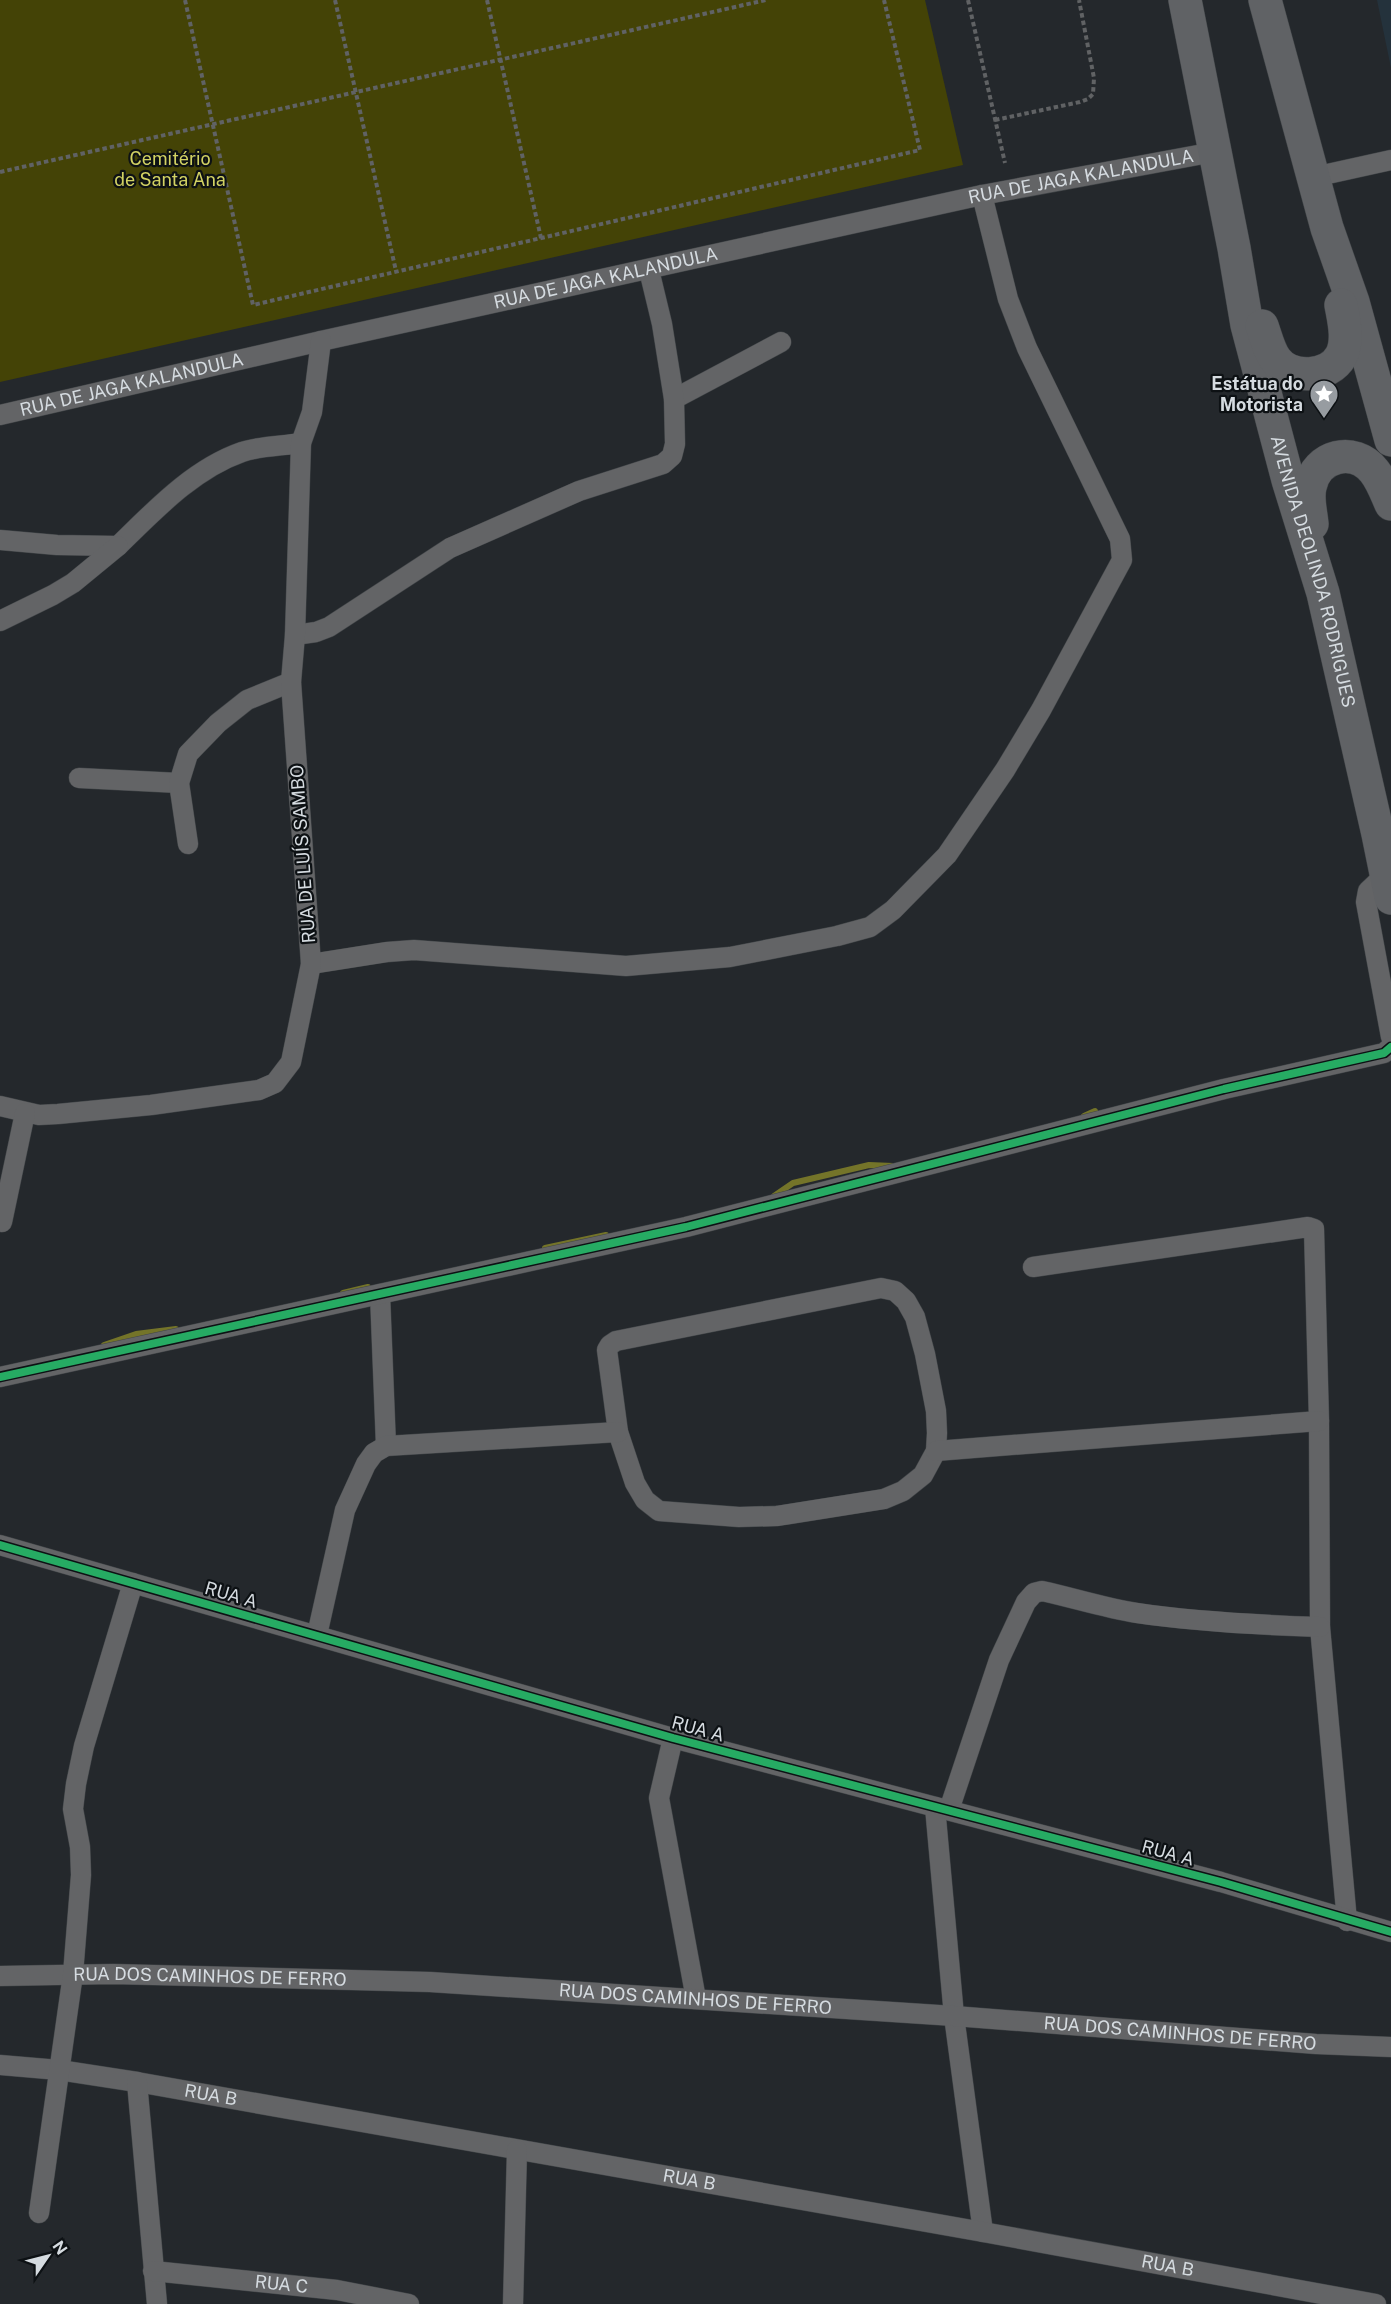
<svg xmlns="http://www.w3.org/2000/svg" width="1391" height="2304" font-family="'Public Sans',sans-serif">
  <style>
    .built { fill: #24323c }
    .green { fill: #444306 }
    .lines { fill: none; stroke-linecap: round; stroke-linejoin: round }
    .stream { stroke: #747429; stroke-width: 6 }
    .street-casing { stroke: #414548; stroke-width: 21 }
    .highway-casing { stroke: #414548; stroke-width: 34 }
    .path { stroke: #606264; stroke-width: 4; stroke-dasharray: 4.5 3; stroke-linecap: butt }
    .street { stroke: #636466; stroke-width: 20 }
    .highway { stroke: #606265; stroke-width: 33 }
    .cycleway-casing { stroke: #0d1114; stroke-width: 11 }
    .cycleway { stroke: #26ab63; stroke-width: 8 }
    .labels { text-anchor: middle; stroke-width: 4.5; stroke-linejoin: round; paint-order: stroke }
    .park-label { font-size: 18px; fill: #d2d263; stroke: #0d1114 }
    .street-label { font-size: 18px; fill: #d5dbe0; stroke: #0d1114 }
    .poi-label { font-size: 18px; font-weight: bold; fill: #d5dbe0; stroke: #0d1114; text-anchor: end }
  </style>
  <rect width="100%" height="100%" fill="#24282c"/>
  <path class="built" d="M 1377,0 L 1391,0 L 1391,68 Z"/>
  <path class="green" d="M 0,0 L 925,0 L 963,165 L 0,382 Z"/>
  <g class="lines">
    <path class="stream" d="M 1084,1116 L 1095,1111
      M 774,1196 L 793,1183 L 869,1165 L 893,1166
      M 545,1248 L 606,1235
      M 343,1293 L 368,1287
      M 104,1345 L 136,1334 L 176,1329"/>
    <g class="street-casing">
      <g id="street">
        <path d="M 1314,177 L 1391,160"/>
        <path d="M 674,399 L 781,342"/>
        <path id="s1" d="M 0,415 L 321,341 L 982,195 L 1214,152"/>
        <path d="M 0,540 L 57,545 L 118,546 C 154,511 193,469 242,452 C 260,446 282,446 301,443"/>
        <path d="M 0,621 L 53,595 L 73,583 L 118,546"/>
        <path d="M 295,635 L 316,632 L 329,627 L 450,548 L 579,491 L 663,464 L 672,456 L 675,444 L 674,399 L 662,324 L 649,270"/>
        <path d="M 79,778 L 179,783"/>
        <path d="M 188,844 L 179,783 L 188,754 L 218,723 L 247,700 L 291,682"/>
        <path d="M 1386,874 L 1368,891 L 1366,902 L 1391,1037"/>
        <path d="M 311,964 L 387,952 L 414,950 L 626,966 L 730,957 L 837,936 L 870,927 L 893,910 L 947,855 L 1005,770 L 1041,710 L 1122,560 L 1120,539 L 1027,348 L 1008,299 L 982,195"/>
        <path d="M 0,1106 L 39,1115 L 58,1114 L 151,1105 L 259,1090 L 275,1083 L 291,1062 L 311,964 L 291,682 L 295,635 L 301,443 L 312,412 L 321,341"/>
        <path d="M 2,1222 L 25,1113"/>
        <path d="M 1033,1267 L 1308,1227 L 1314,1229 L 1319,1421 L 1320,1627 L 1347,1921"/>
        <path d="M 881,1288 L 895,1291 L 906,1301 L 915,1317 L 925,1354 L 936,1411 L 937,1433 L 936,1451 L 923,1475 L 903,1491 L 884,1499 L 777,1516 L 739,1517 L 659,1511 L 645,1500 L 635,1483 L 618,1432 L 607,1350 L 610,1345 L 616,1341 Z"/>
        <path d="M 380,1294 L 386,1446"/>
        <path d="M 0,1377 L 686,1227 L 1224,1089 L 1384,1053 L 1391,1047"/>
        <path d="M 936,1451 L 1319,1421"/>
        <path d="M 0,1545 L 673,1738 L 1221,1882 L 1391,1932"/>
        <path d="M 317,1635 L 345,1510 L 366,1464 L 374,1453 L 386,1446 L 618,1432"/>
        <path d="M 673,1738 L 659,1798 L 696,1999"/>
        <path d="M 935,1807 L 954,2016 L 983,2232"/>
        <path d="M 949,1810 L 999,1660 L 1026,1602 L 1034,1593 L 1042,1591 C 1074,1598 1105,1608 1137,1613 C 1198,1622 1259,1625 1320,1627"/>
        <path id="s2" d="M 0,1976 L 113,1974 L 430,1982 L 954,2016 L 1316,2044 L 1391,2047"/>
        <path id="s3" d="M 0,2065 L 59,2070 L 137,2082 L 983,2232 L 1376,2304"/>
        <path d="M 137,2082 L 157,2304"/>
        <path d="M 39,2213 L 73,1974 L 81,1875 L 80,1847 L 73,1809 L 76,1784 L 84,1746 L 133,1583"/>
        <path id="s4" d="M 153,2271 L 337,2290 L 409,2304"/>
        <path d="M 513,2304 L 517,2150"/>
      </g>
    </g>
    <g class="highway-casing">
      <g id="highway">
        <path id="s5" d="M 1185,0 L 1234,248 L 1247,325 L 1288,480 L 1323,593 L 1378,834 L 1391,898"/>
        <path d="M 1265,0 L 1327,228 L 1353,302 L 1391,440"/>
        <path d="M 1262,326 C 1266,337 1269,351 1276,360 C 1291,380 1329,378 1341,356 C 1349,341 1344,321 1341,305"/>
        <path d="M 1312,524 C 1311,512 1307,499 1310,487 C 1316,455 1354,446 1374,471 C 1382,481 1386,493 1391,504"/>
      </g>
    </g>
    <path class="path" d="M 185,0 L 253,305 L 920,150 L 884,0
      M 335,0 L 396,271
      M 487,0 L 541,238
      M 968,0 L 1005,163
      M 995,120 L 1080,102 L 1088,99 L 1093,94 L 1094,78 L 1079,0
      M 0,172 L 766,0"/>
    <use href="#street" class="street"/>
    <use href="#highway" class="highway"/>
    <g class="cycleway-casing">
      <path id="cycleway" d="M 0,1377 L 686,1227 L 1224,1089 L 1384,1053 L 1391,1047
        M 0,1545 L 673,1738 L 1221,1882 L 1391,1932"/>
    </g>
    <use href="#cycleway" class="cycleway"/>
  </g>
  <defs>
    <g id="sight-pin" transform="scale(1.5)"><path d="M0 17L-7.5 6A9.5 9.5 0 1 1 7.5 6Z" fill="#979ca1" stroke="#0d1114"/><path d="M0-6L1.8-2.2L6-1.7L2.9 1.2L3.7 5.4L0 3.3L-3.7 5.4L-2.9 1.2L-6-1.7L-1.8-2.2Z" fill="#fff"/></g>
  </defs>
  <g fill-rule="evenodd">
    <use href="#sight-pin" x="1324" y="394"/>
  </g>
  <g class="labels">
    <g class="park-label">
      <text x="170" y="165">Cemitério<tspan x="170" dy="21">de Santa Ana</tspan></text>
    </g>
    <g class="street-label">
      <text dy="6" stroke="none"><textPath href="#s1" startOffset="1107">RUA DE JAGA KALANDULA</textPath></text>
      <text dy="6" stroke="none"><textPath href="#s1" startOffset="621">RUA DE JAGA KALANDULA</textPath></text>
      <text dy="6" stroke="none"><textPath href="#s1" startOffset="135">RUA DE JAGA KALANDULA</textPath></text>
      <text dy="6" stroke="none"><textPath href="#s5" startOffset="586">AVENIDA DEOLINDA RODRIGUES</textPath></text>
      <text transform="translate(303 854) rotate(-94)" y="6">RUA DE LUÍS SAMBO</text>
      <text transform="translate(231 1595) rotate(16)" y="6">RUA A</text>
      <text transform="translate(698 1729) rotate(15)" y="6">RUA A</text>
      <text transform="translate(1168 1853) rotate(15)" y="6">RUA A</text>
      <text dy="6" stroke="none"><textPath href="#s2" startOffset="210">RUA DOS CAMINHOS DE FERRO</textPath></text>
      <text dy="6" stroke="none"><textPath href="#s2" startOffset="696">RUA DOS CAMINHOS DE FERRO</textPath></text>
      <text dy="6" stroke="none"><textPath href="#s2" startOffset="1182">RUA DOS CAMINHOS DE FERRO</textPath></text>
      <text dy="6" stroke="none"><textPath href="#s3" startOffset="213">RUA B</textPath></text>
      <text dy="6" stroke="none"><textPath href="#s3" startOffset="699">RUA B</textPath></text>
      <text dy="6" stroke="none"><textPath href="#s3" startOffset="1185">RUA B</textPath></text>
      <text dy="6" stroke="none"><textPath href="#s4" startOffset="129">RUA C</textPath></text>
    </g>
    <g class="poi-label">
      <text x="1303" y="390">Estátua do<tspan x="1303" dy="21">Motorista</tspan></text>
    </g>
  </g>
  <g transform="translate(48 2256) rotate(55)" stroke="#0d1114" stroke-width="4.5" paint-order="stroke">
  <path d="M0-4.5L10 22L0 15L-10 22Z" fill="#d5dbe0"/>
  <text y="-9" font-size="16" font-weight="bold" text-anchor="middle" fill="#d5dbe0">N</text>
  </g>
</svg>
